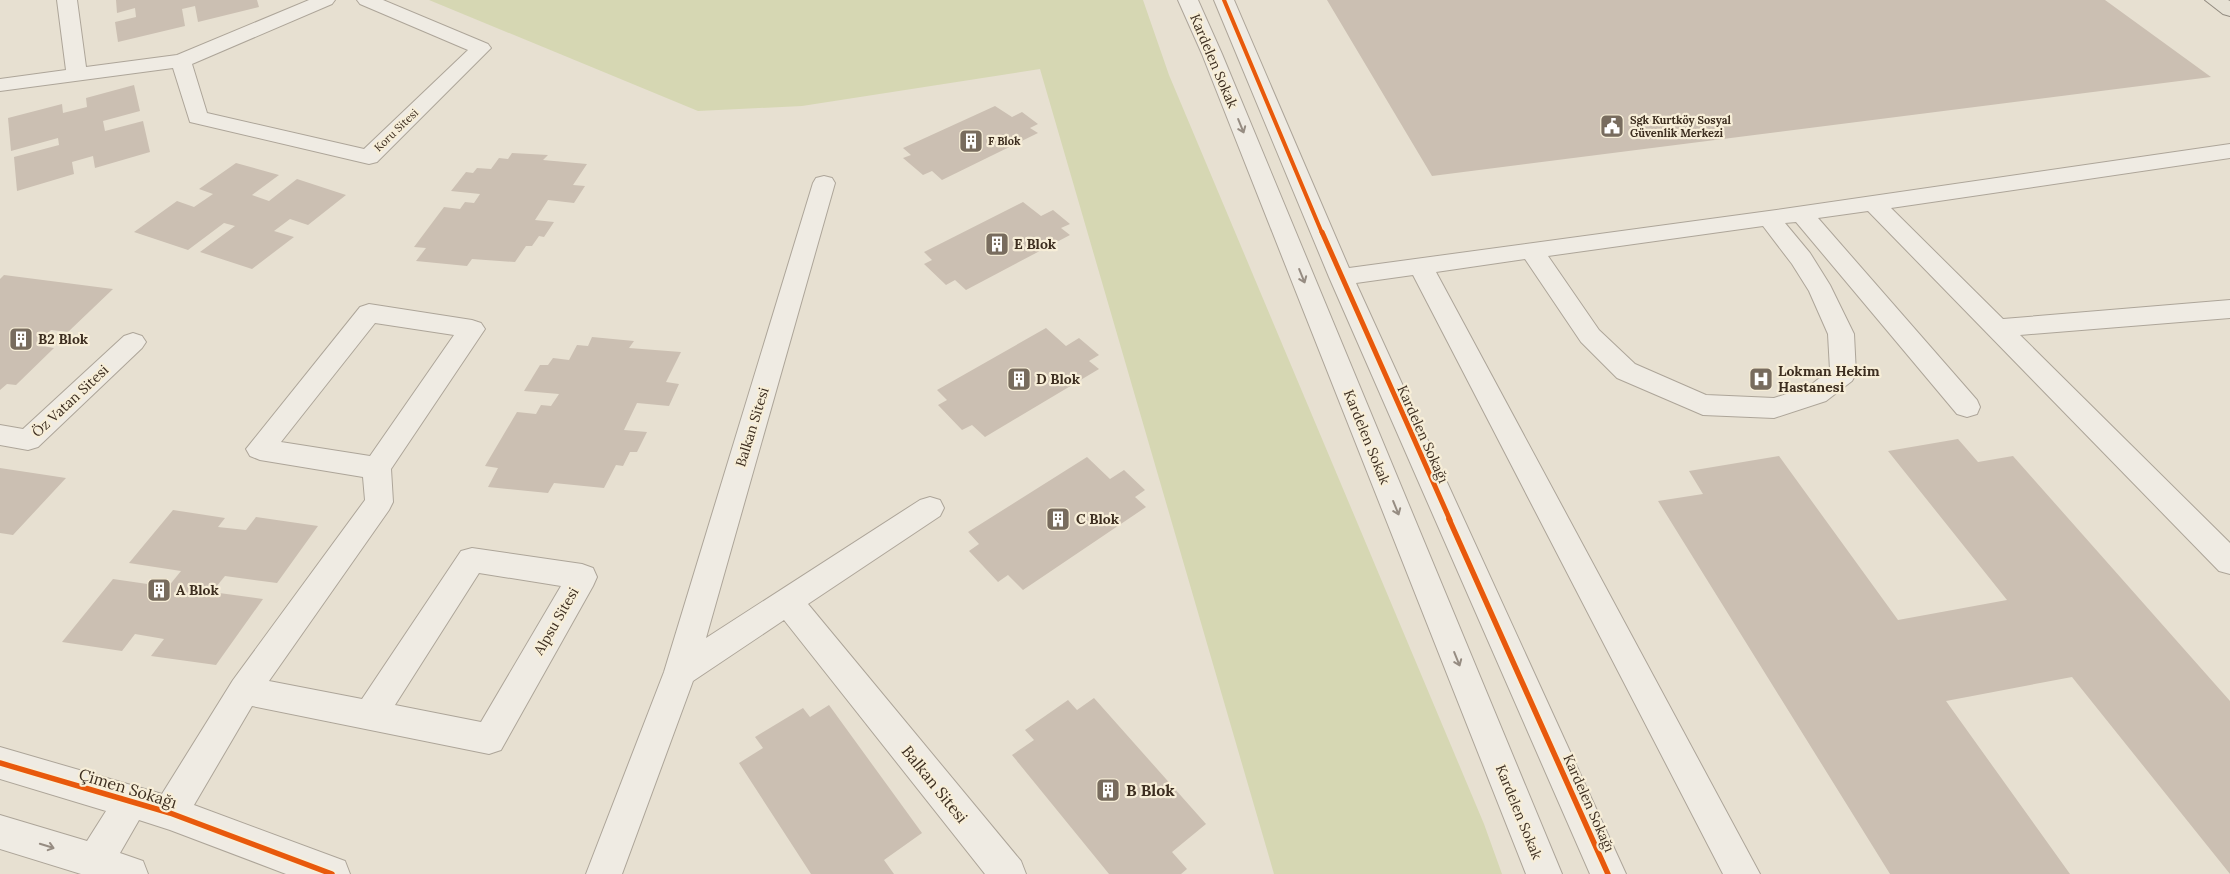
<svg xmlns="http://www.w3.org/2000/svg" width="2230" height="874" font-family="Lora,serif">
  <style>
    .green { fill: #d6d7b3 }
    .building { fill: #cbbfb2 }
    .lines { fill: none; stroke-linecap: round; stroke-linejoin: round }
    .minor-casing { stroke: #ada599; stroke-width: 2 }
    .major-casing { stroke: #928b80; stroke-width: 2 }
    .minor { fill: #efebe3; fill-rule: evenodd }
    .major { fill: #e6e1d4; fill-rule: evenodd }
    .cycleway-far2-casing { stroke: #f7eed8; stroke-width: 6 }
    .cycleway-far1-casing { stroke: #f7eed8; stroke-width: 8 }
    .cycleway-casing { stroke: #f7eed8; stroke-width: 9 }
    .cycleway-far2 { stroke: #e8590c; stroke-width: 4 }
    .cycleway-far1 { stroke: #e8590c; stroke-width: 5 }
    .cycleway { stroke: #e8590c; stroke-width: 5.5 }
    .oneway { stroke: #968c82 }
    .labels { text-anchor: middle; stroke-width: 4.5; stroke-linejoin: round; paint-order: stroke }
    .far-poi-label { font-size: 11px; font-weight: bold; fill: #3d2e20; stroke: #f7eed8; text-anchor: start }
    .far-street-label { font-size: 11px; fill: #3d2e20; stroke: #f7eed8 }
    .street-label { font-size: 14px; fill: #3d2e20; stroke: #f7eed8 }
    .poi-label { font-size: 14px; font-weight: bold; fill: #3d2e20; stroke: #f7eed8; text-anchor: start }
    .near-street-label { font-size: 16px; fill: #3d2e20; stroke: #f7eed8 }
    .near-poi-label { font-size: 16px; font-weight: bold; fill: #3d2e20; stroke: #f7eed8; text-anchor: start }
  </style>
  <rect width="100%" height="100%" fill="#e7e0d1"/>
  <path class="green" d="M 429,0 L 1143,0 L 1169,75 L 1484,824 L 1502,874 L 1274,874 L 1040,69 L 802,106 L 698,111 Z"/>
  <path class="building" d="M 116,0 L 257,0 L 259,7 L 198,22 L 195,6 L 182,9 L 185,26 L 118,42 L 115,22 L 136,17 L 135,8 L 117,13 Z
    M 1327,0 L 2105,0 L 2211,77 L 1432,176 Z
    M 134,85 L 140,111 L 103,121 L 105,131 L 143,121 L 150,152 L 95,168 L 93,156 L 72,162 L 74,174 L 17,191 L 14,157 L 59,145 L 58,138 L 11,151 L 8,118 L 62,104 L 63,113 L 87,107 L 86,98 Z
    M 995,106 L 1012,117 L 1022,112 L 1038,124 L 1030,128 L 1038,133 L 942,180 L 932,171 L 923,175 L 903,158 L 911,155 L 903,148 Z
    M 512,153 L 548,155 L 543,160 L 587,164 L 573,185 L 585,186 L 574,203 L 548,200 L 535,220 L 554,222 L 544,237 L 539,236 L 532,246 L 526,246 L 515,262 L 472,259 L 467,266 L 416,261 L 426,248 L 414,247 L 444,207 L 460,209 L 465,202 L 474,203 L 480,194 L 451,191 L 466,172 L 473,173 L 477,168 L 491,169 L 499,158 L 508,159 Z
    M 236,163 L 279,175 L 252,195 L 269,201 L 297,179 L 346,195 L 308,225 L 290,219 L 274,231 L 294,237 L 252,269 L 200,252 L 235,226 L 224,223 L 188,250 L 134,232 L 177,201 L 194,207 L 213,194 L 199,189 Z
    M 1023,202 L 1041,216 L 1053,210 L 1070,224 L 1061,228 L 1070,235 L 966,290 L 955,280 L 946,285 L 924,264 L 932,260 L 924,252 Z
    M 4,275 L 113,289 L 68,332 L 51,330 L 36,345 L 54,348 L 16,385 L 7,384 L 0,390 L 0,279 Z
    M 1046,328 L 1066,346 L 1079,338 L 1099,355 L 1089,361 L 1099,369 L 985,437 L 972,425 L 962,430 L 938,405 L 947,400 L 937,390 Z
    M 592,337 L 634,341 L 629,348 L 681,352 L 666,382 L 679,384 L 669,406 L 637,403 L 624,430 L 647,432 L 637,452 L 630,452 L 623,466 L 616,465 L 604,488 L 554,483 L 548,493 L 488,487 L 498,468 L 485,466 L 517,412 L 536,414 L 541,405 L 551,406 L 559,394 L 524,391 L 540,365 L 548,365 L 553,358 L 569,360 L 577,345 L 588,346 Z
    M 1958,439 L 1978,462 L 2013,456 L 2230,701 L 2230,874 L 2072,677 L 1946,701 L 2070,874 L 1890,874 L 1658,501 L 1703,494 L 1689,471 L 1779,456 L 1898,620 L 2007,600 L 1888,451 Z
    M 1087,457 L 1110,479 L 1124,470 L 1145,490 L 1135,497 L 1146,507 L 1023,590 L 1008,575 L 998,582 L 969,551 L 979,544 L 968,532 Z
    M 0,468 L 66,478 L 13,535 L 0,533 Z
    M 173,510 L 225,518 L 218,527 L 246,530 L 256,517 L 318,526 L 277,583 L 225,576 L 212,592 L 263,599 L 216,665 L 151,656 L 164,639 L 135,634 L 122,651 L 62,642 L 113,579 L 168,587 L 181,571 L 129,563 Z
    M 1094,698 L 1206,824 L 1172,852 L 1187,869 L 1181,874 L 1109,874 L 1012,755 L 1034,740 L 1025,730 L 1068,700 L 1077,710 Z
    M 829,705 L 922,833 L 884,860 L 894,874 L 811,874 L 739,763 L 763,748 L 755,737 L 803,708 L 810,717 Z"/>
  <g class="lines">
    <g class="minor-casing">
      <path id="minor" d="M 57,0 L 77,0 L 86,67 L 177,55 L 309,0 L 335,0 L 332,4 L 192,64 L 207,113 L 364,149 L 468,50 L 360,4 L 357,0 L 383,0 L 488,44 L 491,48 L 377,162 L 369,164 L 190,122 L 173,68 L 0,91 L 0,79 L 66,70 Z
        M 1178,0 L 1198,0 L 1222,54 L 1562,874 L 1526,874 L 1202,54 Z
        M 1214,0 L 1234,0 L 1349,268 L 1769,211 L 2230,144 L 2230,158 L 1891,208 L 2003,319 L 2230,300 L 2230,318 L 2020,335 L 2230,543 L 2230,574 L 2219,571 L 1868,211 L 1818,218 L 1977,400 L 1980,407 L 1977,414 L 1967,417 L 1957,414 L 1796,222 L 1785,223 L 1810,253 L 1830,285 L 1854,334 L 1856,374 L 1852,381 L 1826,401 L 1774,418 L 1703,415 L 1617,378 L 1581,342 L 1525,259 L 1436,272 L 1760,874 L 1723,874 L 1413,275 L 1356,283 L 1626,874 L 1590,874 L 1329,277 ZM 1763,226 L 1792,264 L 1809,291 L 1828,334 L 1830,370 L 1808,387 L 1774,398 L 1706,395 L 1635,364 L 1599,330 L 1548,256 Z
        M 824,176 L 832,178 L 835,183 L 706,638 L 920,500 L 930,497 L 940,500 L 944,508 L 940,516 L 808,604 L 1021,861 L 1026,874 L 985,874 L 784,620 L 693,681 L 622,874 L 586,874 L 664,672 L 813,183 L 816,178 Z
        M 369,304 L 472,320 L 481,323 L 485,329 L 391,469 L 393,502 L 389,510 L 269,681 L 362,699 L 461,551 L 472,548 L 582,564 L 593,568 L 597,577 L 593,586 L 501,750 L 489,754 L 252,706 L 194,805 L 345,861 L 350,874 L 286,874 L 170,830 L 139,820 L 120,853 L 143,861 L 148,874 L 81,874 L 0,849 L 0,815 L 87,841 L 106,811 L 0,779 L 0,747 L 162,794 L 233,680 L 365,500 L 363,477 L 260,460 L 250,456 L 246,449 L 360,307 ZM 375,323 L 454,335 L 370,456 L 281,442 ZM 479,573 L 561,586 L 481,722 L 395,705 Z
        M 133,333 L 142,336 L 146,342 L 142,348 L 38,447 L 28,450 L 0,445 L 0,425 L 23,429 L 124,336 Z"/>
    </g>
    <g class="major-casing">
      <path id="major" d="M 2205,0 L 2228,0 L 2230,1 L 2230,16 L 2223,14 Z"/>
    </g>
    <use href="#minor" class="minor"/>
    <use href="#major" class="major"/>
    <g class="cycleway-far2-casing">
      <path id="cycleway-far2" d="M 1224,0 L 1322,233"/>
    </g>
    <g class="cycleway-far1-casing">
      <path id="cycleway-far1" d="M 1322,232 L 1450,520"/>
    </g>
    <g class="cycleway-casing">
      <path id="cycleway" d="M 1449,519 L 1608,874
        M 0,763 L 170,813 L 332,874"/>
    </g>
    <use href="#cycleway-far2" class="cycleway-far2"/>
    <use href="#cycleway-far1" class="cycleway-far1"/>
    <use href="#cycleway" class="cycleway"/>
  </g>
  <defs><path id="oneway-shaft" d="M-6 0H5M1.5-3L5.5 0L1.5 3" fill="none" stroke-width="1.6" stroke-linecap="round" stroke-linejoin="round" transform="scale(1.25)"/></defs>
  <g class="oneway">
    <use href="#oneway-shaft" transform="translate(1241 126) rotate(68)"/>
    <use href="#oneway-shaft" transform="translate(1302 276) rotate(68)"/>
    <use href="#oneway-shaft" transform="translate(1396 508) rotate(68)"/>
    <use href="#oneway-shaft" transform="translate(1457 659) rotate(68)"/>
    <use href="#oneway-shaft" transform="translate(47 846) rotate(17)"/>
  </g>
  <defs>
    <g id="civic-square" transform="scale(1.25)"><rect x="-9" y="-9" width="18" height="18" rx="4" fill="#786c5e" stroke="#f7eed8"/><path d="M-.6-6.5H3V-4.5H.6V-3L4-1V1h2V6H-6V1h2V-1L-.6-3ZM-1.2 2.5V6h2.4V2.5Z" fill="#fff"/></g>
    <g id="building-square" transform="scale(1.25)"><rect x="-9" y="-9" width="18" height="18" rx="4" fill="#786c5e" stroke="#f7eed8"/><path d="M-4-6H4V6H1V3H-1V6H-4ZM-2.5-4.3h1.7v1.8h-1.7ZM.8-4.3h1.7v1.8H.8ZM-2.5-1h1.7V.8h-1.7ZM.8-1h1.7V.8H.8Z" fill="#fff"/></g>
    <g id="hospital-square" transform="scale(1.25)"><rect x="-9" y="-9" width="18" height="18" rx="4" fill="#786c5e" stroke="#f7eed8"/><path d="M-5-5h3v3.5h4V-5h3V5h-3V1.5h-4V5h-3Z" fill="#fff"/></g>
  </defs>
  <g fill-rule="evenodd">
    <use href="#civic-square" x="1612" y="126"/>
    <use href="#building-square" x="971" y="141"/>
    <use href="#building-square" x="997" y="244"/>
    <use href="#building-square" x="21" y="339"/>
    <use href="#building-square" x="1019" y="379"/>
    <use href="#hospital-square" x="1761" y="379"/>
    <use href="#building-square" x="1058" y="519"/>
    <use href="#building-square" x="159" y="590"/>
    <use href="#building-square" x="1108" y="790"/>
  </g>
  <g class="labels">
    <g class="far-poi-label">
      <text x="1630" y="124">Sgk Kurtköy Sosyal<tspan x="1630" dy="13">Güvenlik Merkezi</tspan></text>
      <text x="988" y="145">F Blok</text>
    </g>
    <g class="far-street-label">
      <text transform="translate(396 130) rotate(-44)" y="4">Koru Sitesi</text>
    </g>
    <g class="street-label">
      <text transform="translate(1214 61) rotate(67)" y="5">Kardelen Sokak</text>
      <text transform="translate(70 401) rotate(-43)" y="5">Öz Vatan Sitesi</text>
      <text transform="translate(752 427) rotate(-73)" y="5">Balkan Sitesi</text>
      <text transform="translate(1423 434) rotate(66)" y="5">Kardelen Sokağı</text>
      <text transform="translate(1367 437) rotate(68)" y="5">Kardelen Sokak</text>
      <text transform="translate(556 621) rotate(-60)" y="5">Alpsu Sitesi</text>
      <text transform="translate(1589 803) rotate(66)" y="5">Kardelen Sokağı</text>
      <text transform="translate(1519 812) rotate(68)" y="5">Kardelen Sokak</text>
    </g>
    <g class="poi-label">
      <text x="1014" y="249">E Blok</text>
      <text x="38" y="344">B2 Blok</text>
      <text x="1778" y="376">Lokman Hekim<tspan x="1778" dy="16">Hastanesi</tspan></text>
      <text x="1036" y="384">D Blok</text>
      <text x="1076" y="524">C Blok</text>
      <text x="176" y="595">A Blok</text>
    </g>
    <g class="near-street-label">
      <text transform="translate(935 784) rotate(51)" y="6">Balkan Sitesi</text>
      <text transform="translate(128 788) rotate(17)" y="6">Çimen Sokağı</text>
    </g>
    <g class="near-poi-label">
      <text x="1126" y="796">B Blok</text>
    </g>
  </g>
</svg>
